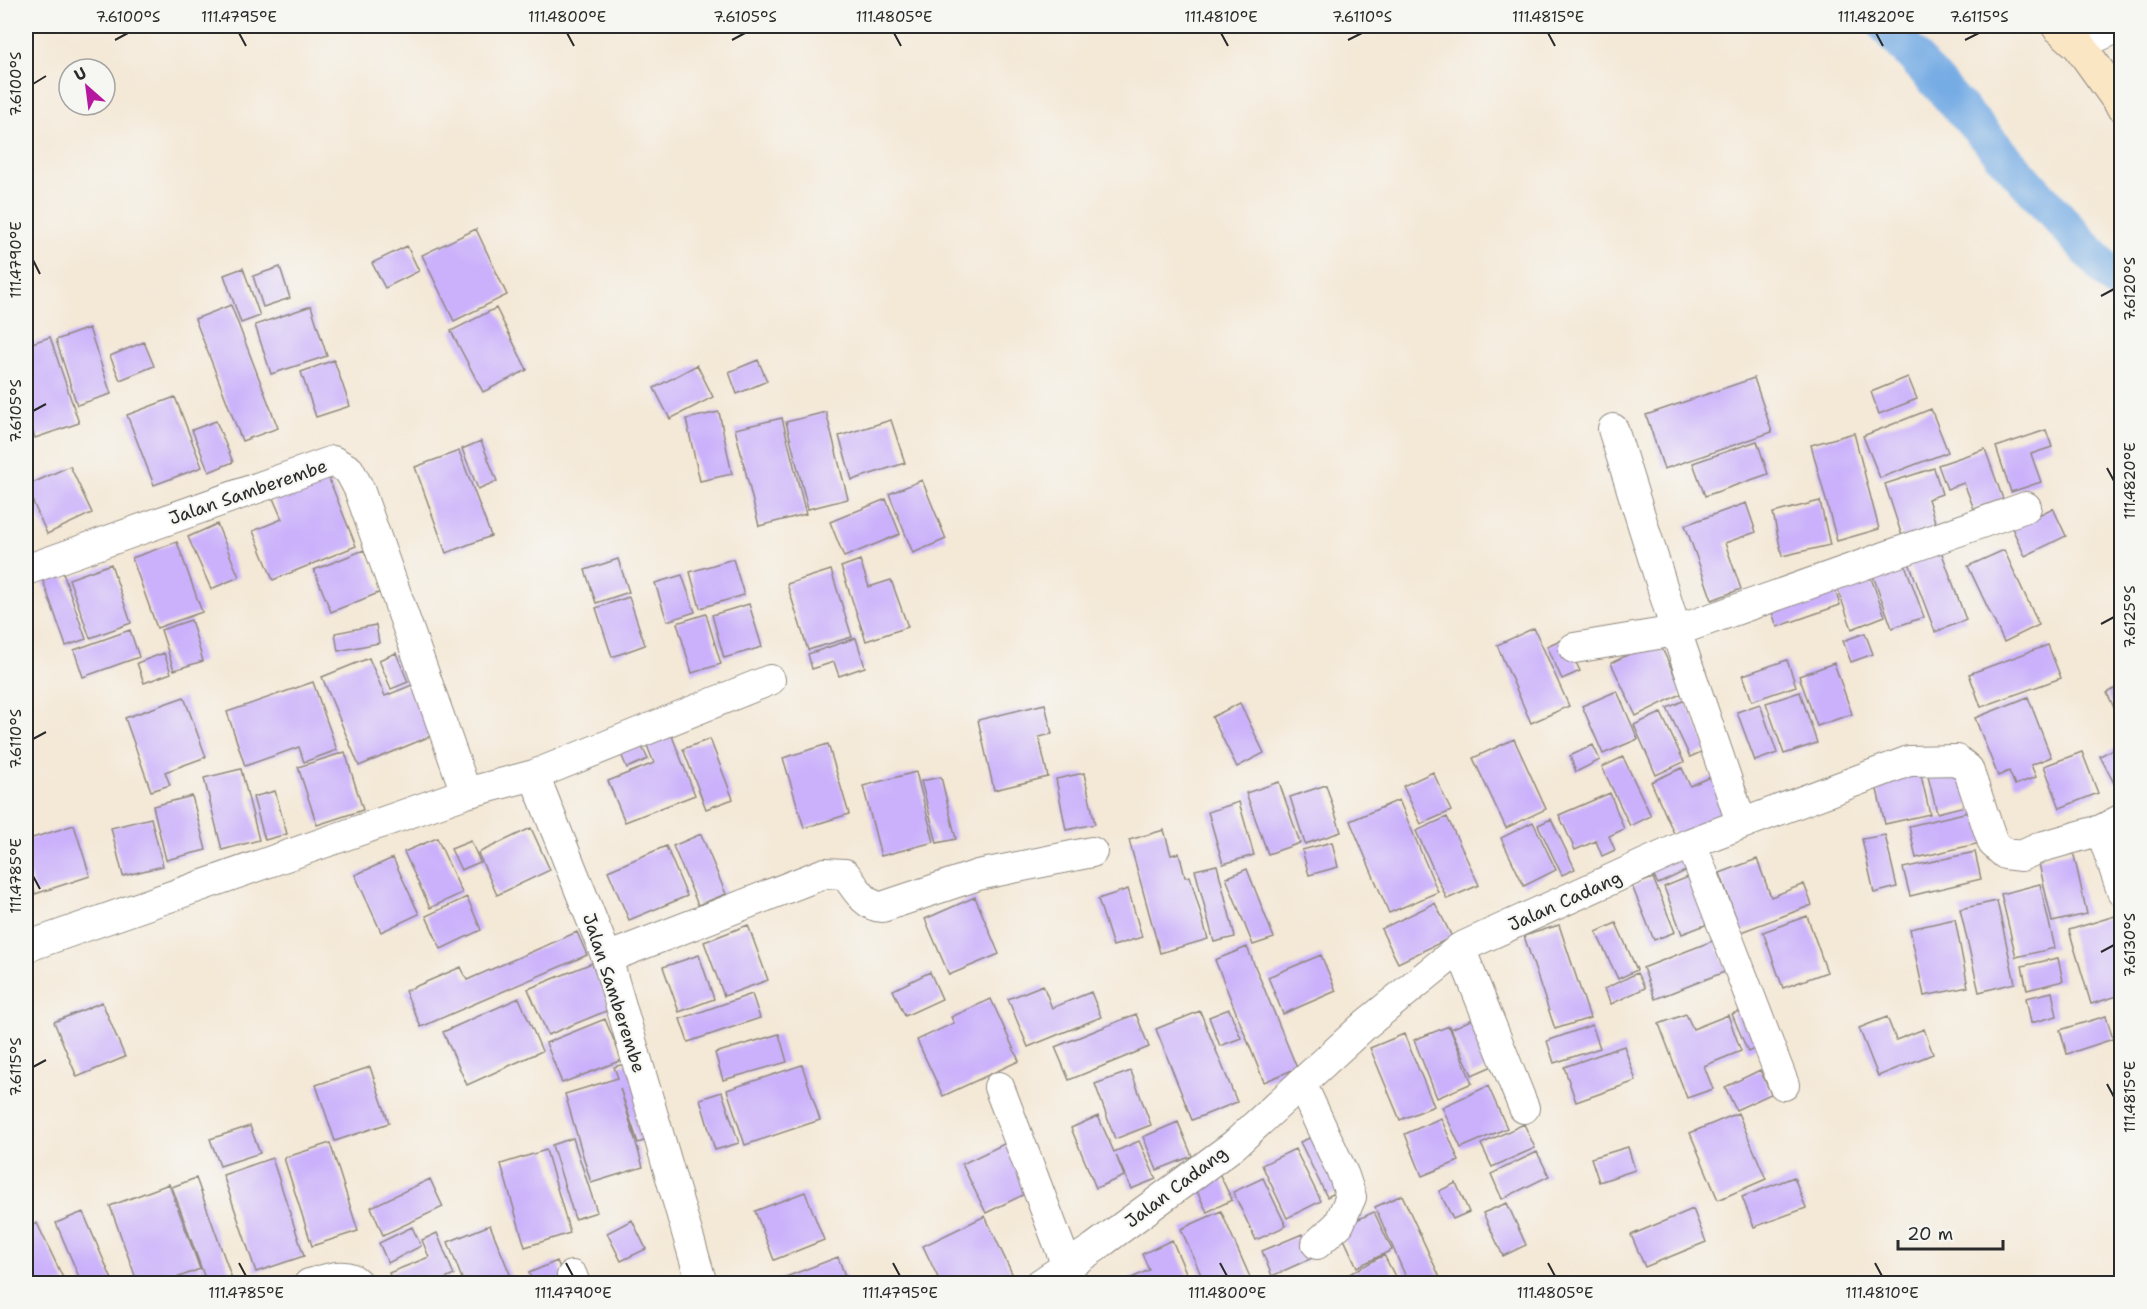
<svg xmlns="http://www.w3.org/2000/svg" width="2147" height="1309" font-family="'Shantell Sans',sans-serif">
  <style>
    .lines { fill: none; stroke-linecap: round; stroke-linejoin: round }
    .canal { stroke: #76ace4; stroke-width: 36 }
    .building { fill: #cbb1fb }
    .street-casing { stroke: #908a80; stroke-width: 32 }
    .secondary-casing { stroke: #908a80; stroke-width: 35 }
    .street { stroke: #fff; stroke-width: 30 }
    .secondary { stroke: #fbe6c4; stroke-width: 33 }
    .ticks { fill: none; stroke: #2b2b2b; stroke-width: 2 }
    .labels { text-anchor: middle; stroke-width: 4.5; stroke-linejoin: round; paint-order: stroke }
    .street-label { font-size: 18px; fill: #2b2b2b; stroke: #f6f6f2 }
    .neatline { fill: none; stroke: #2b2b2b; stroke-width: 2 }
    .ticks-label { font-size: 15px; text-anchor: middle; fill: #2b2b2b }
  </style>
  <rect width="100%" height="100%" fill="#f6f6f2"/>
  <filter id="ink" filterUnits="userSpaceOnUse"><feTurbulence type="fractalNoise" baseFrequency=".0167" numOctaves="2"/><feDisplacementMap in="SourceGraphic" scale="12" xChannelSelector="R" yChannelSelector="G"/><feConvolveMatrix kernelMatrix="1 2 1 2 8 2 1 2 1" color-interpolation-filters="sRGB"/></filter>
  <filter id="wash" filterUnits="userSpaceOnUse"><feTurbulence type="fractalNoise" baseFrequency=".008" numOctaves="4" result="noise"/><feDisplacementMap in="SourceGraphic" scale="24" xChannelSelector="R" yChannelSelector="G"/><feGaussianBlur stdDeviation="1.35" result="paint"/><feColorMatrix in="noise" values="0 0 0 0 0 0 0 0 0 0 0 0 0 0 0 0 0 1.4 0 .05"/><feComposite in="paint" operator="in"/></filter>
  <g filter="url(#wash)">
    <rect width="100%" height="100%" fill="#f4e8d6"/>
    <g class="lines">
      <path class="canal" d="M 1886,26 L 2122,288"/>
    </g>
    <g id="blocks">
      <path class="building" d="M 476,229 L 507,295 L 454,321 L 422,255 Z
        M 407,246 L 419,271 L 385,288 L 372,263 Z
        M 280,267 L 290,298 L 263,307 L 253,276 Z
        M 243,268 L 260,316 L 241,323 L 224,275 Z
        M 231,305 L 278,428 L 242,441 L 195,319 Z
        M 311,306 L 327,356 L 271,374 L 255,325 Z
        M 496,308 L 527,370 L 483,392 L 451,331 Z
        M 89,328 L 111,394 L 77,405 L 56,340 Z
        M 50,337 L 79,423 L 35,438 L 26,411 L 26,345 Z
        M 144,342 L 154,366 L 120,380 L 110,356 Z
        M 334,360 L 350,406 L 316,417 L 301,372 Z
        M 758,360 L 767,381 L 737,394 L 729,372 Z
        M 697,365 L 713,397 L 670,419 L 654,388 Z
        M 1908,377 L 1917,399 L 1879,414 L 1871,392 Z
        M 1754,378 L 1772,432 L 1664,469 L 1646,415 Z
        M 175,397 L 202,467 L 154,485 L 127,415 Z
        M 1931,409 L 1948,452 L 1880,478 L 1863,436 Z
        M 719,412 L 732,474 L 700,481 L 686,419 Z
        M 826,412 L 848,499 L 808,509 L 786,422 Z
        M 782,418 L 806,514 L 759,526 L 735,429 Z
        M 891,420 L 905,463 L 852,480 L 839,436 Z
        M 216,421 L 233,462 L 209,472 L 192,430 Z
        M 2046,430 L 2052,447 L 2031,454 L 2041,482 L 2011,492 L 1996,447 Z
        M 1854,433 L 1879,529 L 1837,541 L 1811,445 Z
        M 481,441 L 497,481 L 478,489 L 462,449 Z
        M 1757,441 L 1768,474 L 1705,496 L 1693,463 Z
        M 1985,449 L 2003,499 L 1974,509 L 1964,483 L 1947,489 L 1938,465 Z
        M 459,451 L 491,536 L 446,553 L 415,467 Z
        M 70,466 L 92,513 L 47,534 L 26,486 Z
        M 1934,468 L 1942,494 L 1928,499 L 1937,528 L 1903,539 L 1885,484 Z
        M 327,474 L 356,546 L 273,580 L 253,531 L 282,519 L 272,496 Z
        M 922,480 L 946,539 L 913,553 L 889,494 Z
        M 886,499 L 900,534 L 844,557 L 830,522 Z
        M 1820,501 L 1830,545 L 1782,556 L 1773,513 Z
        M 1746,503 L 1756,532 L 1725,543 L 1741,589 L 1712,600 L 1685,525 Z
        M 2053,508 L 2066,536 L 2025,556 L 2012,528 Z
        M 217,524 L 239,577 L 211,589 L 188,537 Z
        M 177,542 L 202,612 L 157,628 L 132,558 Z
        M 1940,548 L 1966,620 L 1935,632 L 1908,560 Z
        M 364,550 L 381,592 L 331,612 L 314,570 Z
        M 2004,550 L 2039,625 L 2004,642 L 1968,566 Z
        M 618,559 L 629,592 L 596,603 L 585,570 Z
        M 733,559 L 744,595 L 700,608 L 690,572 Z
        M 1903,559 L 1924,617 L 1892,628 L 1871,570 Z
        M 860,560 L 869,587 L 891,580 L 908,627 L 866,641 L 841,567 Z
        M 111,564 L 131,623 L 90,638 L 69,579 Z
        M 62,570 L 86,639 L 66,646 L 42,578 Z
        M 831,570 L 852,637 L 808,650 L 787,584 Z
        M 1868,570 L 1885,616 L 1852,629 L 1835,582 Z
        M 682,575 L 695,612 L 667,621 L 655,583 Z
        M 1832,581 L 1840,605 L 1777,627 L 1769,603 Z
        M 629,597 L 645,645 L 612,657 L 596,608 Z
        M 749,604 L 762,647 L 724,658 L 712,615 Z
        M 706,614 L 721,664 L 692,673 L 677,623 Z
        M 191,620 L 203,661 L 174,670 L 161,630 Z
        M 376,625 L 379,643 L 338,651 L 335,633 Z
        M 1534,628 L 1569,706 L 1531,723 L 1497,645 Z
        M 130,630 L 139,657 L 83,677 L 74,650 Z
        M 1865,633 L 1873,654 L 1851,662 L 1843,641 Z
        M 856,638 L 865,667 L 839,676 L 834,662 L 812,669 L 808,654 Z
        M 1565,638 L 1580,671 L 1562,679 L 1547,646 Z
        M 1658,640 L 1683,693 L 1636,716 L 1611,663 Z
        M 2048,645 L 2061,678 L 1981,707 L 1969,674 Z
        M 164,653 L 171,673 L 144,683 L 137,663 Z
        M 396,653 L 408,682 L 391,689 L 379,660 Z
        M 369,658 L 385,696 L 417,683 L 438,733 L 359,766 L 322,677 Z
        M 1787,660 L 1796,686 L 1752,701 L 1743,675 Z
        M 1834,663 L 1852,714 L 1817,726 L 1799,676 Z
        M 313,682 L 337,750 L 304,762 L 299,747 L 245,766 L 227,712 Z
        M 2121,685 L 2121,722 L 2107,693 Z
        M 1617,691 L 1638,739 L 1603,754 L 1582,706 Z
        M 1800,692 L 1817,743 L 1784,754 L 1766,703 Z
        M 184,697 L 206,757 L 165,772 L 170,785 L 151,791 L 125,718 Z
        M 2028,697 L 2051,757 L 2031,765 L 2036,777 L 2015,785 L 2009,771 L 1998,776 L 1975,718 Z
        M 1685,700 L 1708,749 L 1690,757 L 1667,708 Z
        M 1240,703 L 1264,753 L 1237,767 L 1212,717 Z
        M 1045,704 L 1052,734 L 1039,737 L 1048,777 L 994,790 L 978,720 Z
        M 1760,704 L 1777,753 L 1755,761 L 1737,712 Z
        M 1661,713 L 1684,762 L 1656,775 L 1634,725 Z
        M 667,723 L 695,795 L 625,822 L 608,781 L 654,763 L 642,733 Z
        M 638,739 L 648,759 L 627,768 L 618,747 Z
        M 710,739 L 733,799 L 706,809 L 683,749 Z
        M 1514,739 L 1546,809 L 1506,828 L 1473,758 Z
        M 828,744 L 849,814 L 804,828 L 783,758 Z
        M 1593,745 L 1600,760 L 1576,772 L 1570,756 Z
        M 2117,747 L 2121,756 L 2121,780 L 2114,783 L 2100,756 Z
        M 345,752 L 363,810 L 317,825 L 298,767 Z
        M 2082,752 L 2098,793 L 2060,808 L 2044,766 Z
        M 1623,757 L 1651,816 L 1630,826 L 1602,767 Z
        M 1960,764 L 1969,805 L 1937,813 L 1927,772 Z
        M 1682,768 L 1690,786 L 1713,776 L 1731,815 L 1677,840 L 1651,782 Z
        M 241,769 L 259,840 L 222,850 L 204,778 Z
        M 1920,771 L 1930,814 L 1885,824 L 1875,781 Z
        M 916,772 L 934,842 L 881,856 L 863,786 Z
        M 1433,772 L 1451,811 L 1421,824 L 1403,786 Z
        M 1084,773 L 1095,824 L 1066,830 L 1056,779 Z
        M 941,777 L 956,839 L 937,843 L 921,781 Z
        M 1279,782 L 1300,843 L 1268,854 L 1246,793 Z
        M 1326,785 L 1341,832 L 1305,844 L 1290,797 Z
        M 275,791 L 287,834 L 265,840 L 253,797 Z
        M 1610,793 L 1624,829 L 1609,836 L 1615,850 L 1602,856 L 1596,841 L 1575,850 L 1559,815 Z
        M 192,796 L 206,850 L 166,860 L 153,806 Z
        M 1399,800 L 1438,892 L 1389,913 L 1350,821 Z
        M 1239,802 L 1254,855 L 1223,864 L 1208,812 Z
        M 1977,810 L 1985,842 L 1916,858 L 1909,826 Z
        M 1447,817 L 1479,885 L 1447,899 L 1416,831 Z
        M 151,818 L 163,866 L 123,876 L 111,828 Z
        M 1551,819 L 1575,869 L 1562,875 L 1538,825 Z
        M 1533,822 L 1556,870 L 1524,886 L 1501,838 Z
        M 74,825 L 90,876 L 35,894 L 26,864 L 26,840 Z
        M 531,828 L 550,870 L 497,895 L 478,853 Z
        M 1164,830 L 1171,855 L 1179,853 L 1185,877 L 1190,876 L 1208,939 L 1160,953 L 1129,840 Z
        M 701,834 L 726,894 L 698,905 L 673,846 Z
        M 1885,835 L 1897,887 L 1874,893 L 1862,839 Z
        M 437,838 L 462,893 L 430,908 L 404,852 Z
        M 471,841 L 480,862 L 461,870 L 451,849 Z
        M 1332,842 L 1338,867 L 1309,875 L 1302,850 Z
        M 666,846 L 687,896 L 629,920 L 608,871 Z
        M 1687,848 L 1696,866 L 1658,884 L 1649,867 Z
        M 2073,851 L 2087,914 L 2052,922 L 2038,859 Z
        M 1975,852 L 1981,879 L 1910,896 L 1903,868 Z
        M 393,858 L 419,914 L 381,932 L 355,875 Z
        M 1757,859 L 1771,897 L 1804,884 L 1812,905 L 1741,932 L 1720,873 Z
        M 1217,865 L 1235,937 L 1214,942 L 1195,870 Z
        M 1247,869 L 1274,938 L 1253,945 L 1226,878 Z
        M 1693,875 L 1713,922 L 1682,934 L 1664,887 Z
        M 1653,878 L 1675,932 L 1654,940 L 1632,886 Z
        M 2040,884 L 2055,948 L 2016,957 L 2001,894 Z
        M 1128,889 L 1142,937 L 1113,946 L 1098,899 Z
        M 467,897 L 481,930 L 441,949 L 426,916 Z
        M 975,897 L 999,954 L 949,975 L 925,919 Z
        M 1997,901 L 2015,983 L 1979,992 L 1960,909 Z
        M 1435,903 L 1452,937 L 1398,963 L 1381,929 Z
        M 2118,915 L 2121,926 L 2121,995 L 2091,1004 L 2069,930 Z
        M 1807,916 L 1827,972 L 1783,988 L 1763,932 Z
        M 1955,919 L 1968,987 L 1924,996 L 1910,929 Z
        M 1616,923 L 1637,970 L 1618,979 L 1596,932 Z
        M 748,925 L 768,980 L 724,996 L 704,942 Z
        M 1559,925 L 1590,1018 L 1555,1029 L 1524,936 Z
        M 577,932 L 587,955 L 421,1027 L 405,991 L 461,967 L 467,980 Z
        M 1715,940 L 1727,971 L 1655,999 L 1643,968 Z
        M 1247,947 L 1297,1068 L 1264,1082 L 1215,960 Z
        M 699,955 L 714,999 L 679,1012 L 663,967 Z
        M 1321,955 L 1336,991 L 1283,1014 L 1268,977 Z
        M 2058,958 L 2063,981 L 2027,990 L 2022,966 Z
        M 592,963 L 611,1009 L 548,1035 L 528,989 Z
        M 930,972 L 942,999 L 905,1016 L 893,990 Z
        M 1637,973 L 1645,988 L 1611,1004 L 1604,989 Z
        M 1043,985 L 1052,1008 L 1091,992 L 1101,1017 L 1028,1047 L 1008,999 Z
        M 2052,992 L 2057,1016 L 2031,1023 L 2026,998 Z
        M 752,994 L 760,1018 L 688,1042 L 680,1019 Z
        M 519,998 L 542,1051 L 467,1085 L 443,1032 Z
        M 991,999 L 1019,1061 L 943,1096 L 917,1040 L 954,1023 L 951,1017 Z
        M 102,1002 L 125,1057 L 77,1077 L 54,1022 Z
        M 1748,1008 L 1764,1044 L 1748,1052 L 1732,1014 Z
        M 1229,1009 L 1241,1038 L 1220,1046 L 1209,1017 Z
        M 1200,1011 L 1237,1102 L 1192,1120 L 1156,1029 Z
        M 1136,1014 L 1149,1047 L 1069,1080 L 1055,1047 Z
        M 1686,1014 L 1693,1029 L 1728,1015 L 1741,1051 L 1704,1066 L 1713,1089 L 1687,1098 L 1659,1024 Z
        M 2106,1016 L 2113,1039 L 2067,1054 L 2060,1030 Z
        M 1477,1017 L 1497,1064 L 1472,1075 L 1451,1029 Z
        M 1887,1017 L 1896,1040 L 1924,1029 L 1933,1054 L 1878,1076 L 1859,1028 Z
        M 605,1019 L 622,1060 L 562,1083 L 546,1043 Z
        M 1592,1025 L 1600,1048 L 1554,1063 L 1547,1041 Z
        M 1449,1026 L 1472,1083 L 1437,1098 L 1414,1040 Z
        M 779,1034 L 787,1062 L 723,1080 L 715,1053 Z
        M 1404,1034 L 1434,1106 L 1400,1120 L 1370,1048 Z
        M 1624,1046 L 1636,1081 L 1576,1102 L 1564,1067 Z
        M 634,1061 L 658,1136 L 638,1143 L 620,1088 L 643,1167 L 591,1183 L 565,1094 L 618,1078 L 614,1067 Z
        M 802,1065 L 820,1120 L 745,1145 L 727,1090 Z
        M 370,1067 L 389,1123 L 335,1141 L 316,1085 Z
        M 1760,1070 L 1771,1094 L 1736,1110 L 1725,1087 Z
        M 1131,1071 L 1151,1125 L 1115,1139 L 1095,1084 Z
        M 1488,1086 L 1507,1128 L 1461,1148 L 1442,1107 Z
        M 722,1092 L 739,1143 L 715,1150 L 700,1099 Z
        M 1738,1113 L 1766,1179 L 1718,1200 L 1690,1133 Z
        M 1098,1116 L 1114,1152 L 1139,1141 L 1156,1179 L 1131,1189 L 1116,1155 L 1124,1176 L 1096,1188 L 1071,1128 Z
        M 1441,1118 L 1459,1161 L 1422,1176 L 1405,1134 Z
        M 1178,1122 L 1192,1156 L 1157,1170 L 1143,1137 Z
        M 1524,1124 L 1535,1148 L 1492,1167 L 1481,1144 Z
        M 250,1126 L 260,1153 L 220,1166 L 210,1139 Z
        M 1319,1134 L 1345,1188 L 1327,1197 L 1300,1142 Z
        M 573,1138 L 597,1212 L 575,1219 L 552,1145 Z
        M 330,1143 L 358,1231 L 312,1246 L 284,1158 Z
        M 1006,1143 L 1029,1192 L 986,1213 L 962,1164 Z
        M 1628,1147 L 1635,1170 L 1599,1182 L 1591,1158 Z
        M 1295,1149 L 1321,1201 L 1287,1218 L 1262,1165 Z
        M 546,1150 L 570,1233 L 525,1247 L 501,1164 Z
        M 1537,1152 L 1549,1176 L 1502,1199 L 1491,1174 Z
        M 272,1158 L 304,1256 L 256,1272 L 223,1175 Z
        M 1217,1169 L 1232,1200 L 1207,1212 L 1192,1181 Z
        M 1794,1177 L 1806,1208 L 1754,1227 L 1742,1197 Z
        M 196,1178 L 234,1284 L 207,1284 L 172,1187 Z
        M 1263,1178 L 1286,1226 L 1256,1240 L 1233,1192 Z
        M 430,1179 L 443,1207 L 383,1235 L 371,1207 Z
        M 1456,1183 L 1469,1212 L 1453,1219 L 1439,1191 Z
        M 169,1184 L 200,1269 L 161,1284 L 138,1284 L 110,1206 Z
        M 805,1192 L 824,1240 L 774,1260 L 755,1211 Z
        M 1402,1195 L 1443,1284 L 1409,1284 L 1375,1207 Z
        M 1507,1203 L 1526,1245 L 1503,1256 L 1483,1213 Z
        M 1693,1209 L 1706,1242 L 1645,1267 L 1631,1235 Z
        M 1221,1211 L 1253,1284 L 1205,1284 L 1181,1229 Z
        M 83,1212 L 113,1282 L 109,1284 L 82,1284 L 56,1223 Z
        M 1374,1212 L 1392,1250 L 1357,1267 L 1339,1228 Z
        M 985,1216 L 1017,1284 L 941,1284 L 923,1246 Z
        M 632,1220 L 646,1249 L 621,1261 L 607,1233 Z
        M 37,1223 L 65,1282 L 62,1284 L 26,1284 L 26,1229 Z
        M 490,1225 L 514,1284 L 464,1284 L 448,1242 Z
        M 412,1227 L 421,1246 L 388,1263 L 379,1243 Z
        M 437,1233 L 454,1275 L 434,1284 L 393,1284 L 389,1273 L 429,1257 L 422,1240 Z
        M 1302,1234 L 1312,1258 L 1272,1276 L 1262,1251 Z
        M 1172,1240 L 1191,1284 L 1119,1284 L 1149,1270 L 1142,1254 Z
        M 1384,1255 L 1399,1284 L 1345,1284 L 1342,1278 Z
        M 838,1257 L 848,1284 L 770,1284 L 770,1283 Z
        M 557,1261 L 567,1284 L 533,1284 L 529,1273 Z"/>
    </g>
  </g>
  <g filter="url(#ink)">
    <use href="#blocks" fill-opacity="0" stroke="#908a80" stroke-width="1.5"/>
    <g class="lines">
      <g class="street-casing">
        <path id="street" d="M 2079,45 L 2121,26
          M 1613,429 L 1676,631 L 1741,822
          M 26,570 L 333,461 L 349,470 L 359,489 L 466,793
          M 1574,648 L 1676,631 L 2026,507
          M 534,775 L 770,680
          M 2101,830 L 2122,891
          M 1691,843 L 1784,1085
          M 26,947 L 466,793 L 534,775 L 607,958 L 702,1284
          M 1460,948 L 1524,1108
          M 607,958 L 825,873 L 845,874 C 855,887 865,907 882,907 L 978,875 L 1092,852
          M 1301,1083 L 1344,1176 L 1351,1197 L 1339,1224 L 1317,1244
          M 999,1087 L 1067,1266
          M 572,1276 L 575,1284
          M 309,1284 C 325,1280 346,1270 358,1284
          M 1040,1284 L 1094,1248 L 1234,1145 L 1366,1024 L 1460,948 L 1691,843 L 1909,761 L 1957,760 L 1968,769 L 1993,843 L 2005,854 L 2021,856 L 2041,847 L 2101,830 L 2122,819"/>
      </g>
      <g class="secondary-casing">
        <path id="secondary" d="M 2058,26 L 2079,45 L 2122,105"/>
      </g>
      <use href="#street" class="street"/>
      <use href="#secondary" class="secondary"/>
    </g>
  </g>
  <path class="ticks" d="M 239,33 L 246,46M 567,33 L 574,46M 894,33 L 901,46M 1221,33 L 1228,46M 1548,33 L 1555,46M 1876,33 L 1883,46M 115,40 L 128,33M 732,40 L 745,33M 1348,40 L 1362,33M 1965,40 L 1979,33M 33,84 L 46,76M 33,260 L 40,274M 2101,296 L 2114,289M 33,411 L 46,404M 2107,468 L 2114,481M 2101,624 L 2114,617M 33,739 L 46,732M 33,876 L 40,889M 2101,952 L 2114,945M 33,1067 L 46,1060M 2107,1084 L 2114,1097M 239,1263 L 246,1276M 566,1263 L 573,1276M 893,1263 L 900,1276M 1220,1263 L 1227,1276M 1548,1263 L 1555,1276M 1875,1263 L 1882,1276"/>
  <g class="labels">
    <g class="street-label">
      <text transform="translate(248 492) rotate(-19)" y="6">Jalan Samberembe</text>
      <text transform="translate(1565 901) rotate(-24)" y="6">Jalan Cadang</text>
      <text transform="translate(614 993) rotate(72)" y="6">Jalan Samberembe</text>
      <text transform="translate(1176 1187) rotate(-37)" y="6">Jalan Cadang</text>
    </g>
  </g>
  <rect width="2147" height="1309" fill="none" stroke="#f6f6f2" stroke-width="66"/>
  <g transform="translate(87 87) rotate(332)"><circle r="28" fill="#f6f6f2" stroke="#a5a5a2" stroke-width="1.5"/>
  <path d="M0-4.5L10 22L0 15L-10 22Z" fill="#b5179e"/>
  <text y="-9" font-size="16" font-weight="bold" text-anchor="middle" fill="#2b2b2b">U</text>
  </g>
  <path d="M1898 1240v9h105v-9" fill="none" stroke="#2b2b2b" stroke-width="3"/>
  <text x="1907" y="1240" font-size="18" fill="#2b2b2b" stroke="#f6f6f2" stroke-width="4.5" paint-order="stroke">20 m</text>
  <rect x="33" y="33" width="2081" height="1243" class="neatline"/>
  <g class="ticks-label">
    <text x="128" y="22">7.6100°S</text>
    <text x="239" y="22">111.4795°E</text>
    <text x="567" y="22">111.4800°E</text>
    <text x="745" y="22">7.6105°S</text>
    <text x="894" y="22">111.4805°E</text>
    <text x="1221" y="22">111.4810°E</text>
    <text x="1362" y="22">7.6110°S</text>
    <text x="1548" y="22">111.4815°E</text>
    <text x="1876" y="22">111.4820°E</text>
    <text x="1979" y="22">7.6115°S</text>
    <text transform="translate(16 84) rotate(-90)" y="5">7.6100°S</text>
    <text transform="translate(16 260) rotate(-90)" y="5">111.4790°E</text>
    <text transform="translate(2130 289) rotate(-90)" y="5">7.6120°S</text>
    <text transform="translate(16 411) rotate(-90)" y="5">7.6105°S</text>
    <text transform="translate(2130 481) rotate(-90)" y="5">111.4820°E</text>
    <text transform="translate(2130 617) rotate(-90)" y="5">7.6125°S</text>
    <text transform="translate(16 739) rotate(-90)" y="5">7.6110°S</text>
    <text transform="translate(16 876) rotate(-90)" y="5">111.4785°E</text>
    <text transform="translate(2130 945) rotate(-90)" y="5">7.6130°S</text>
    <text transform="translate(16 1067) rotate(-90)" y="5">7.6115°S</text>
    <text transform="translate(2130 1097) rotate(-90)" y="5">111.4815°E</text>
    <text x="246" y="1298">111.4785°E</text>
    <text x="573" y="1298">111.4790°E</text>
    <text x="900" y="1298">111.4795°E</text>
    <text x="1227" y="1298">111.4800°E</text>
    <text x="1555" y="1298">111.4805°E</text>
    <text x="1882" y="1298">111.4810°E</text>
  </g>
</svg>
